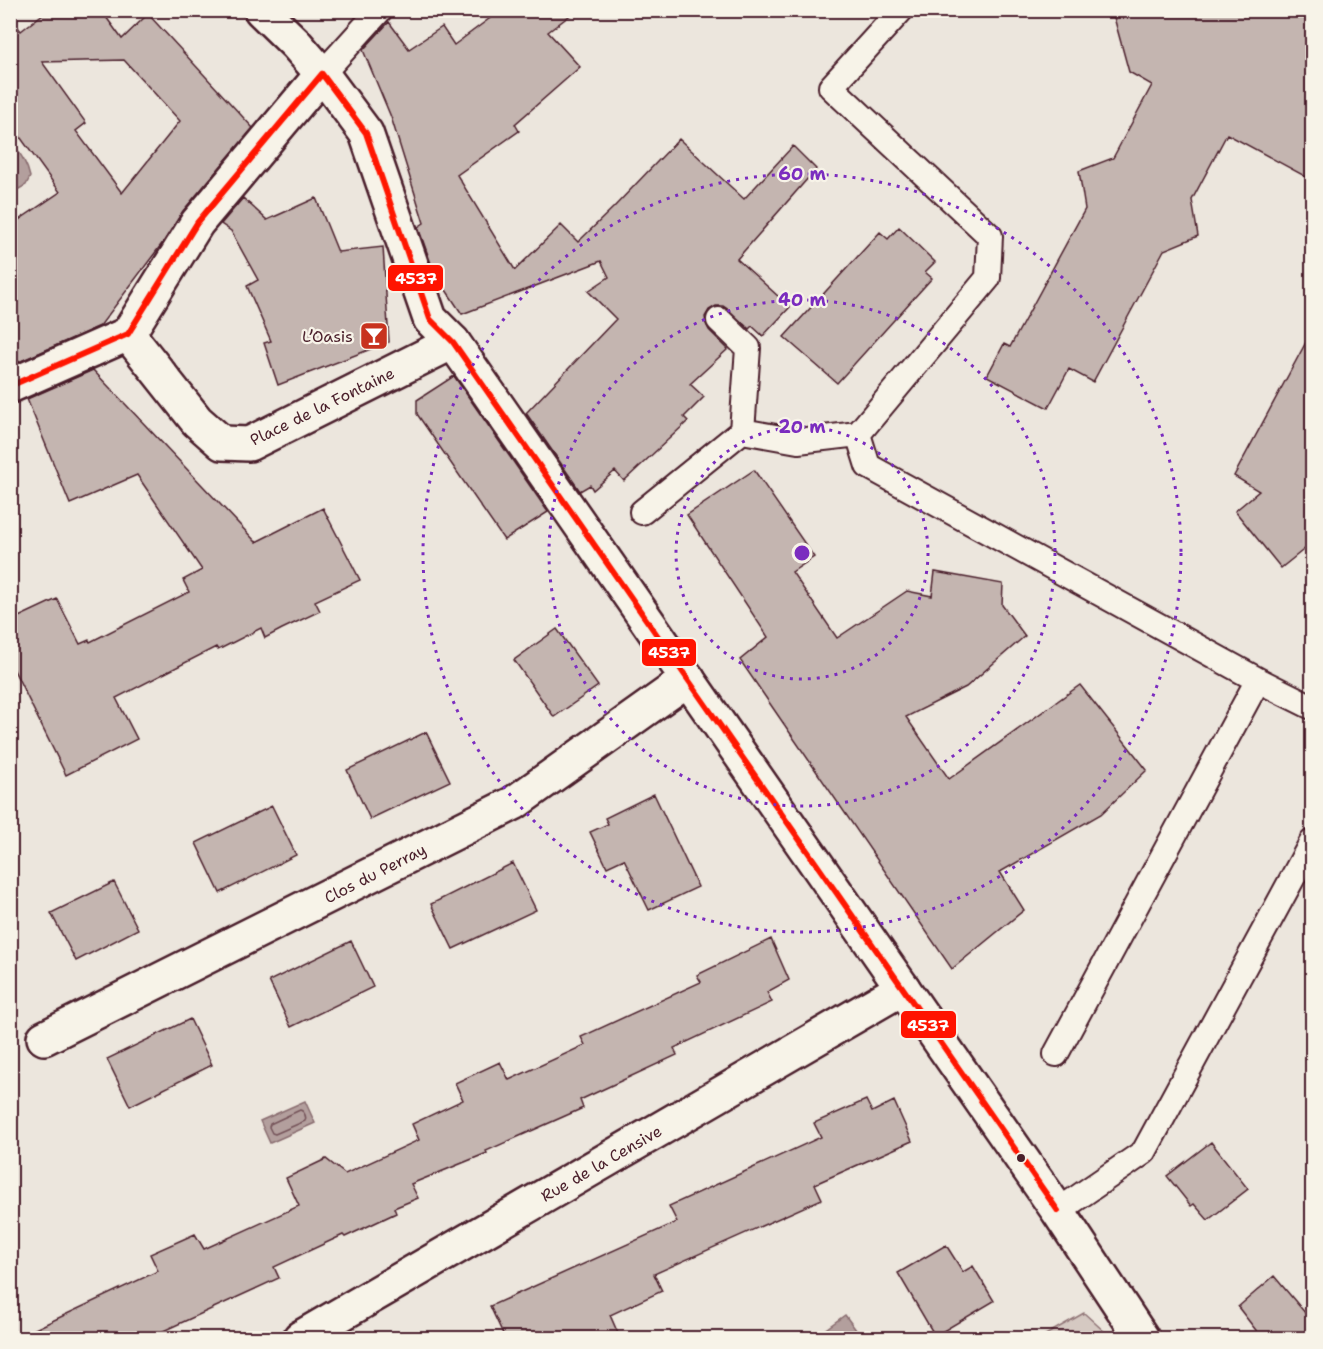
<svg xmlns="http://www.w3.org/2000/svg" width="1323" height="1349" font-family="'Shantell Sans',sans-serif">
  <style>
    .green { fill: #d5c9c2; stroke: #907476; stroke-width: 1.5 }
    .water { fill: #b39f9d; stroke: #896c6f; stroke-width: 1.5 }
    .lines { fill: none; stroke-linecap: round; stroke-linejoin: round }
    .shore { stroke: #745259; stroke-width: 1.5 }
    .building { fill: #c4b5b0; stroke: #4a1f2b; stroke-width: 1.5; fill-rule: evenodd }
    .lane-casing { stroke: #4a1f2b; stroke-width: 28 }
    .street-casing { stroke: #4a1f2b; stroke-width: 38 }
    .secondary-casing { stroke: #4a1f2b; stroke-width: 38 }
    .lane { stroke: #f7f3e8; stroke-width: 24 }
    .street { stroke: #f7f3e8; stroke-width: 33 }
    .secondary { stroke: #f7f3e8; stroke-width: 33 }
    .bus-1-casing { stroke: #f7f3e8; stroke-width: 10 }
    .bus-1 { stroke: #ff1400; stroke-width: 6 }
    .ring { fill: none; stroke: #7b2cbf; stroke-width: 3; stroke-dasharray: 3 6 }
    .bus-dot { fill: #4a1f2b; stroke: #f7f3e8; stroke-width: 2 }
    .labels { text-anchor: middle; stroke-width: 4.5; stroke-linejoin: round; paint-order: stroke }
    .poi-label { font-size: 16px; fill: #4a1f2b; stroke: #f7f3e8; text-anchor: end }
    .street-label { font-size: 16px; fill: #4a1f2b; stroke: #f7f3e8 }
    .centre { fill: #7b2cbf; stroke: #f7f3e8; stroke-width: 3 }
    .ring-label { font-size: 18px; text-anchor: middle; font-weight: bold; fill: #7b2cbf; stroke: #f7f3e8; stroke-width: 4.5; stroke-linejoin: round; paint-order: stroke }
    .line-badge { stroke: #f7f3e8; stroke-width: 2 }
    .badge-label { font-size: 16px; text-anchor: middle; font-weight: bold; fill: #fff }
  </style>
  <rect width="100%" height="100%" fill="#ece6dd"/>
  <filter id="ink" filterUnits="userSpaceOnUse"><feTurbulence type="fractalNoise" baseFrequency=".0167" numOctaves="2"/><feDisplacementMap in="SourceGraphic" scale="12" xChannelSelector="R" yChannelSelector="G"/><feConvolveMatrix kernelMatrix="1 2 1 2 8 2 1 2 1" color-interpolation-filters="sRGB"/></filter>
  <g filter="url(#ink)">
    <path class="green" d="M 1084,1313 L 1107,1334 L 1110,1338 L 1040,1338 Z"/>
    <path class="water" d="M 11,142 C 20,152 27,163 30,177 L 26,185 L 19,189 L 11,189 Z
      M 305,1101 L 315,1123 L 270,1143 L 260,1121 Z
      M 845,1315 L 862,1338 L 827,1338 L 823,1331 Z"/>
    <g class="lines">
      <path class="shore" d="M 300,1110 C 304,1111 307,1117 305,1121 L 275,1134 L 272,1133 L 269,1127 L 270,1124 Z"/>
    </g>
    <path class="building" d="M 48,10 L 101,10 L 122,39 L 148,14 L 253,128 L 183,211 L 164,241 L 100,326 L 12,365 L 10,360 L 10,226 L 60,192 L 10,123 L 10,17 L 21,31 ZM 124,60 L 180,121 L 122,193 L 76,131 L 86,123 L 42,62 Z
      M 501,10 L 577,10 L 548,32 L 580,67 L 515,124 L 519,131 L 457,175 L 515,270 L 561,225 L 578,242 L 614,207 L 679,139 L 744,199 L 793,146 L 816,169 L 737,259 L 790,307 L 763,336 L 752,326 L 749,329 L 729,310 L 723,306 L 716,306 L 709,310 L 705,317 L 706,324 L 709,330 L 728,349 L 690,384 L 704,397 L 684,417 L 688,421 L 624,481 L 615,471 L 593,490 L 590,485 L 580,491 L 526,413 L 616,319 L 588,291 L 609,277 L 601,261 L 462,314 L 434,272 L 418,227 L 424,223 L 391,117 L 363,50 L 389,22 L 409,49 L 442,27 L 454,45 Z
      M 1112,10 L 1312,10 L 1312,180 L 1227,134 L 1192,200 L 1198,236 L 1164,250 L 1093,382 L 1069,369 L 1048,408 L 987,376 L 1004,344 L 1010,347 L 1085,209 L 1079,171 L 1113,158 L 1152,85 L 1129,72 Z
      M 243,198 L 267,220 L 316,198 L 338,252 L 383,247 L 389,342 L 278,385 L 264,343 L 271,341 L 247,286 L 258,280 L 231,231 L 221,224 Z
      M 899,227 L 935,262 L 925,272 L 932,278 L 837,383 L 784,337 L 880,232 L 888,239 Z
      M 1312,331 L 1312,543 L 1281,568 L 1235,511 L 1259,491 L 1234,476 Z
      M 93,370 L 256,542 L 323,508 L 360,580 L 315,601 L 320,611 L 282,629 L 265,638 L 261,628 L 218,650 L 216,647 L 116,698 L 137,739 L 66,775 L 10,662 L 10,621 L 57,599 L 80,644 L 89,640 L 90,642 L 189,592 L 183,580 L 202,570 L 137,475 L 70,504 L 27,399 Z
      M 454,376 L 548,512 L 504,540 L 417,414 L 417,400 Z
      M 754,470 L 814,557 L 792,572 L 837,638 L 907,591 L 932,596 L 935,572 L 1003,584 L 1002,605 L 1025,636 L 966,687 L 906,717 L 949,779 L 1080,685 L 1147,770 L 1101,814 L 1000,872 L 1024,910 L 952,969 L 740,660 L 768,637 L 687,515 Z
      M 557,629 L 598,686 L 554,717 L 514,660 Z
      M 426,732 L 450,781 L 370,819 L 347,770 Z
      M 654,794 L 698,887 L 649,910 L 624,859 L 607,867 L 590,832 L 608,824 L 605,818 Z
      M 272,806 L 296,855 L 220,893 L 196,843 Z
      M 513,863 L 536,910 L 453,949 L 431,904 Z
      M 114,882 L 138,929 L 76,961 L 51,913 Z
      M 771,939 L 789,980 L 767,992 L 772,1002 L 674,1048 L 677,1055 L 580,1100 L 583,1108 L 486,1151 L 487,1153 L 411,1184 L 418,1198 L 394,1208 L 396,1213 L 345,1237 L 343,1235 L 274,1267 L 279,1278 L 148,1338 L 16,1338 L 158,1271 L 150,1254 L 195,1234 L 204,1249 L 299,1206 L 286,1178 L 326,1159 L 345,1174 L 419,1140 L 412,1124 L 463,1100 L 455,1083 L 500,1062 L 509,1080 L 585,1045 L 581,1037 L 701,982 L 697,975 Z
      M 351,941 L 373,987 L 291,1027 L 269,981 Z
      M 190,1019 L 212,1065 L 130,1106 L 107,1059 Z
      M 866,1100 L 872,1112 L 894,1101 L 912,1141 L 815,1184 L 822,1199 L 654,1274 L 662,1291 L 610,1315 L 620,1338 L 505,1338 L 490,1306 L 677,1222 L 669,1206 L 821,1137 L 814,1123 Z
      M 1211,1142 L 1248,1189 L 1208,1220 L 1194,1204 L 1191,1206 L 1167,1176 Z
      M 946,1245 L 963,1272 L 973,1266 L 994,1301 L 935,1336 L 898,1273 Z
      M 1274,1276 L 1312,1321 L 1312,1338 L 1262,1338 L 1238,1307 Z"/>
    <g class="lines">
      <g class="lane-casing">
        <path id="lane" d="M 901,10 L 831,87 L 990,236 L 988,278 L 858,434 L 868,466 L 1258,680 L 1312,707
          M 322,74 L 380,10
          M 719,320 L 748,348 L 742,431
          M 642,512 L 742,431 L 798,441 L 858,434
          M 1056,1054 L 1258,680
          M 1058,1211 L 1144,1152 L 1312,842"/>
      </g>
      <g class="street-casing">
        <path id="street" d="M 128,334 L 197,421 L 222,443 L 249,444 L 453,342
          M 10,386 L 128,334 L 197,223 L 322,74
          M 44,1038 L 514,803 L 688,679
          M 300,1338 L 903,988"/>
      </g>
      <g class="secondary-casing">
        <path id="secondary" d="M 261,10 L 296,44 L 322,74 L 366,133 L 430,319 L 453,342 L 1058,1211 L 1142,1338"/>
      </g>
      <use href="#lane" class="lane"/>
      <use href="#street" class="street"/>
      <use href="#secondary" class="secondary"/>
      <g class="bus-1-casing">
        <path id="bus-1" d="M 322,74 L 366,133 L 430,319 L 453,342 L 1058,1211
          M 10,386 L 128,334 L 197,223 L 322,74"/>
      </g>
      <use href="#bus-1" class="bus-1"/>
    </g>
  </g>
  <g class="ring">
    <circle cx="802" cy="553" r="126"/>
    <circle cx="802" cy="553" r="253"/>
    <circle cx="802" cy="553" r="379"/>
  </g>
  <defs>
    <g id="bar-square" transform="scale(1.5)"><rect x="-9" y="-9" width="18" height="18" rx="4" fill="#c8321e" stroke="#f7f3e8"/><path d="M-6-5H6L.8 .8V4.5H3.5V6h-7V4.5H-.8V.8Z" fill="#fff"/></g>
  </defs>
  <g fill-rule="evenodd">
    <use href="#bar-square" x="374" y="336"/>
  </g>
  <circle class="bus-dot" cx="1021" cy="1158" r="5"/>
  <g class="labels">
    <g class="poi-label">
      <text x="353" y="342">L’Oasis</text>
    </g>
    <g class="street-label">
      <text transform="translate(322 406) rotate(-26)" y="6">Place de la Fontaine</text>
      <text transform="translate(375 873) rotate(-27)" y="6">Clos du Perray</text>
      <text transform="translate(601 1163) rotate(-30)" y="6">Rue de la Censive</text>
    </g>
  </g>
  <circle cx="802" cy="553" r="9" class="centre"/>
  <g class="ring-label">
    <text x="802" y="180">60 m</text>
    <text x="802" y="306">40 m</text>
    <text x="802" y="433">20 m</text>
  </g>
  <g class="line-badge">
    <rect x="387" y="264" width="57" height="28" rx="6" fill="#ff1400"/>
    <rect x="641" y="638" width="56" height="29" rx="6" fill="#ff1400"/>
    <rect x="900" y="1010" width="57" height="29" rx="6" fill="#ff1400"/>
  </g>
  <g class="badge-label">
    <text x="416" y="284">4537</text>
    <text x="669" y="658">4537</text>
    <text x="928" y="1031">4537</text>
  </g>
  <rect width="1323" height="1349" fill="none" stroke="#f7f3e8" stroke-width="36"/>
  <rect x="18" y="18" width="1287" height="1313" fill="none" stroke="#4a1f2b" stroke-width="2" filter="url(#ink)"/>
</svg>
